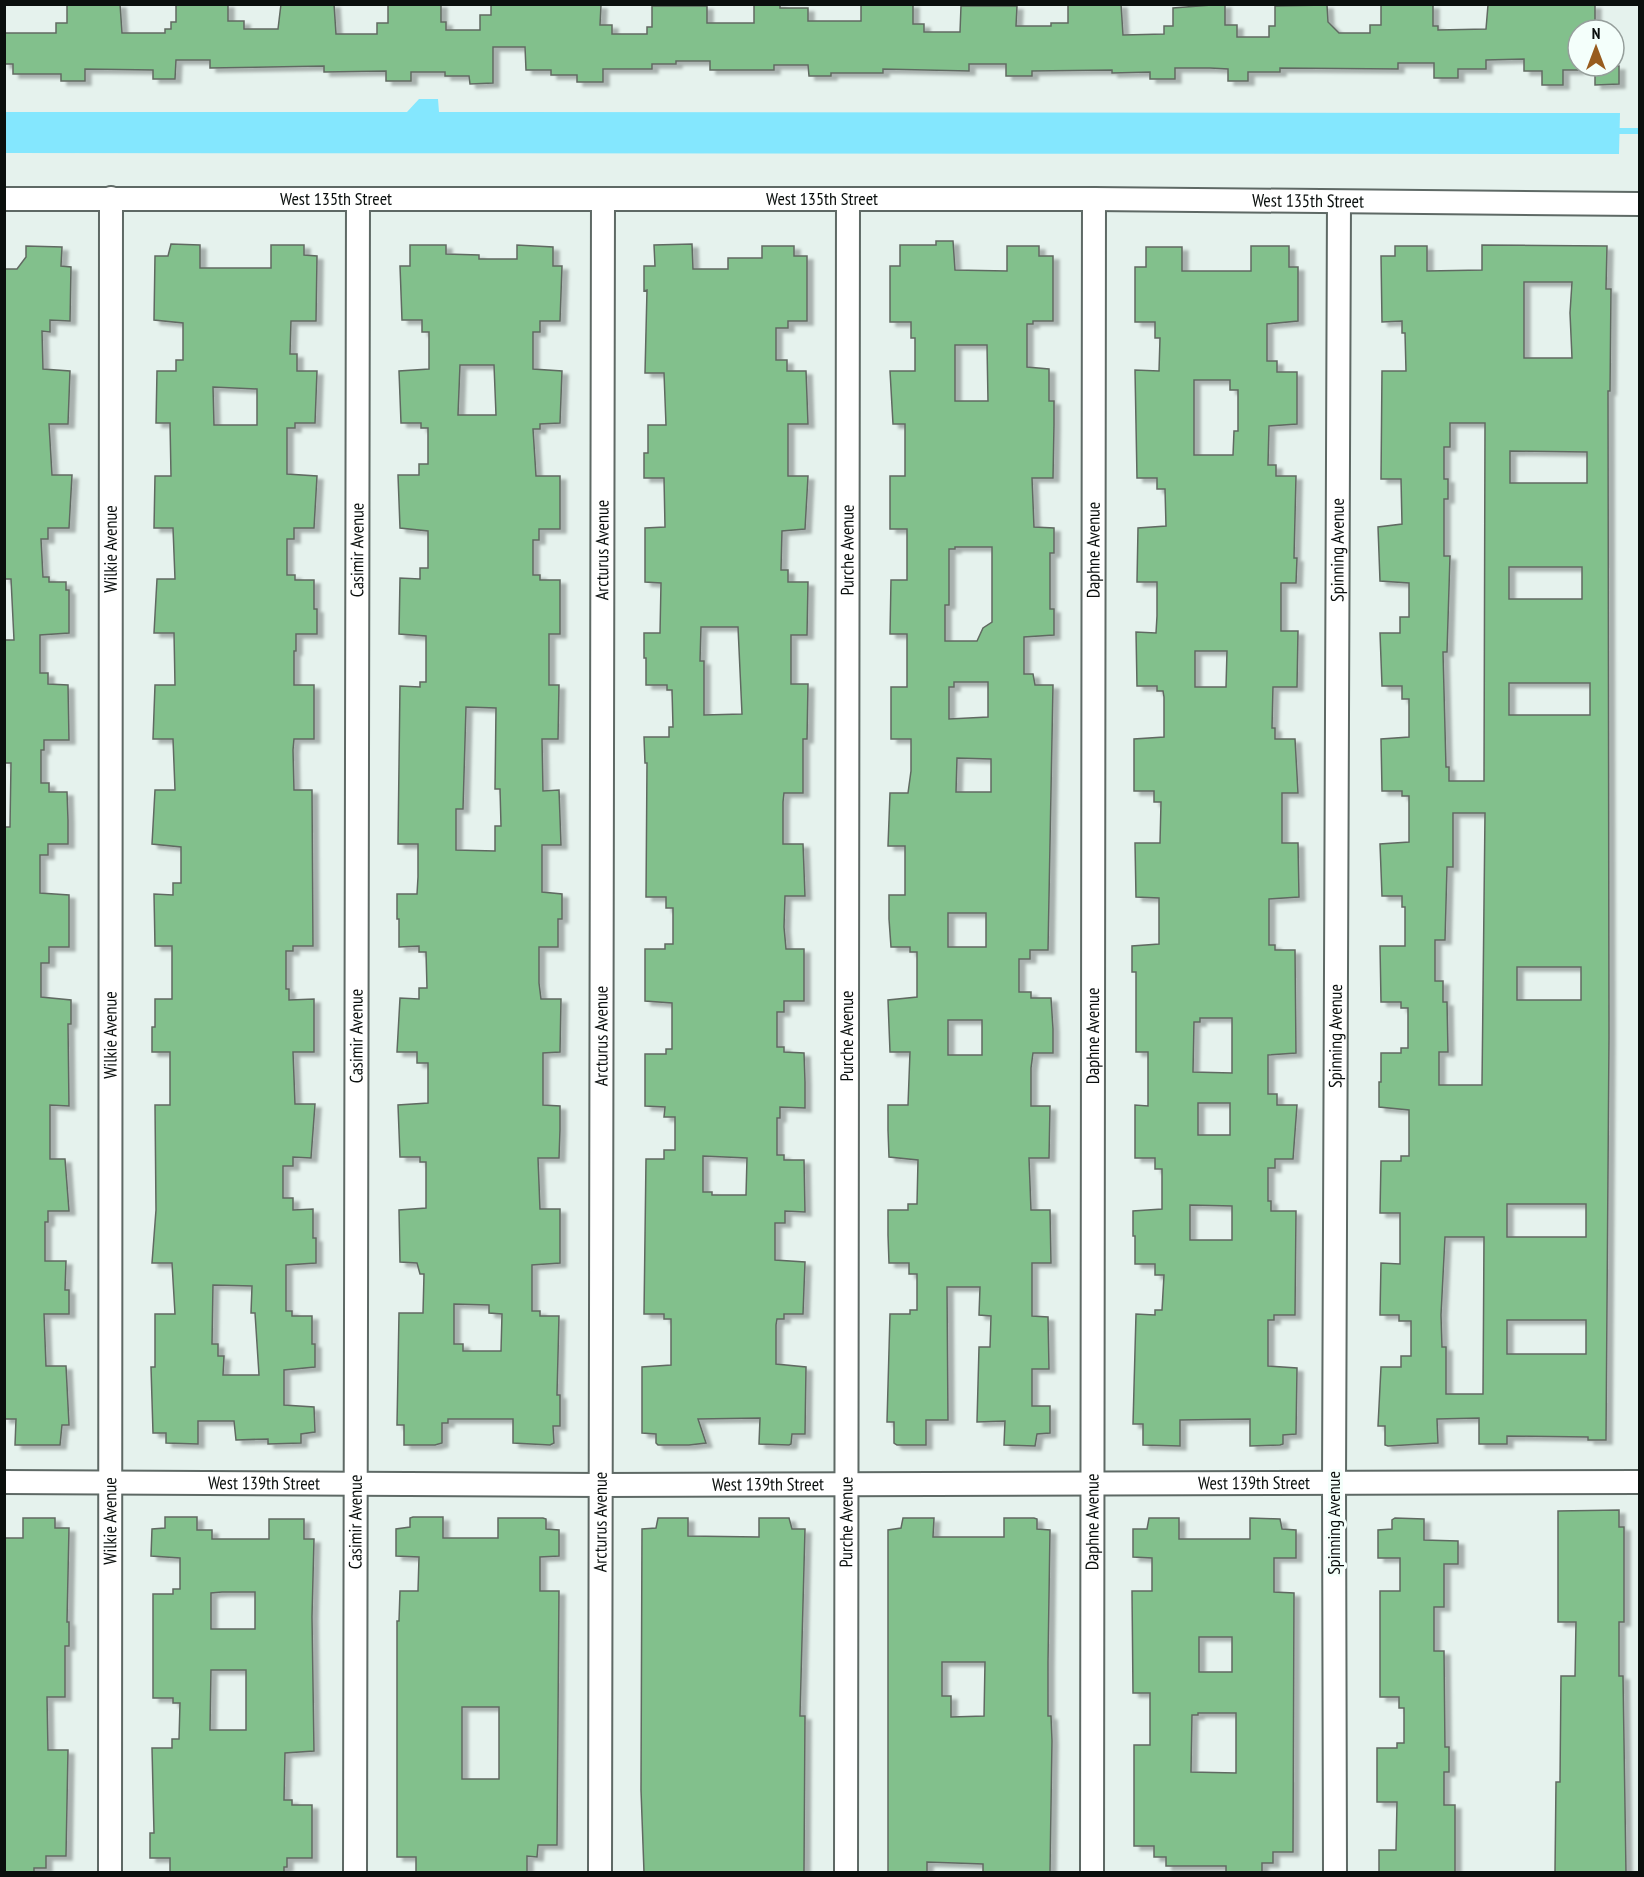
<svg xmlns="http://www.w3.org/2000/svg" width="1644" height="1877" font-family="'PT Sans Narrow',sans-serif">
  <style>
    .water { fill: #84e7fe }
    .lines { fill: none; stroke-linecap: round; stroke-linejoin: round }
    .stream { stroke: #84e7fe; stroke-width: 6 }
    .building { fill: #82c08c; stroke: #616a62; stroke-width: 1.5; fill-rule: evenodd; filter: url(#shadow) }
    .minor-casing { stroke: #5e6965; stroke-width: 26 }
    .minor { stroke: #fff; stroke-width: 22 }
    .labels { text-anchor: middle; stroke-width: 6; stroke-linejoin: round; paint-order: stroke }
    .street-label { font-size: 18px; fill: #0a0f0d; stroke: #f4fffb }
  </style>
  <defs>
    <filter id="shadow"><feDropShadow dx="6" dy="4" stdDeviation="1.5" flood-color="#0004"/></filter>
  </defs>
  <rect width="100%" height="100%" fill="#e5f2ed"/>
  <path class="water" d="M 419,99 L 438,99 L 439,112 L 1620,113 L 1619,154 L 5,153 L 5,112 L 407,112 Z"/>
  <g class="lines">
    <path class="stream" d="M 1613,131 L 1640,131"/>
  </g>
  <path class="building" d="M 67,4 L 120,4 L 122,33 L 165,33 L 165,29 L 171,29 L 171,22 L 176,22 L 176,4 L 228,4 L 228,21 L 244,21 L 244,29 L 278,29 L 281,4 L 334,4 L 336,34 L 377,34 L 377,23 L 388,23 L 388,4 L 441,4 L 441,22 L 446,22 L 446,30 L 480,30 L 480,15 L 491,15 L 491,4 L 601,5 L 600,25 L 612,25 L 612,34 L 647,34 L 647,27 L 652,27 L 652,6 L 707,6 L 707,23 L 754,23 L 754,4 L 780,4 L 780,8 L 808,8 L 808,21 L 861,21 L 861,5 L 913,4 L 913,24 L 924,24 L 924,32 L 960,32 L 961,6 L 1017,6 L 1016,26 L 1051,26 L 1051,23 L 1068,23 L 1068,4 L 1121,4 L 1123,35 L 1164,34 L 1164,26 L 1173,26 L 1173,8 L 1225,4 L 1225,25 L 1237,25 L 1237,37 L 1269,37 L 1269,26 L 1275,26 L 1275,6 L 1327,5 L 1328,22 L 1339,33 L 1370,33 L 1370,25 L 1381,25 L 1381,5 L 1433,5 L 1433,26 L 1438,26 L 1438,30 L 1486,29 L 1488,5 L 1595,5 L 1595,30 L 1578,30 L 1578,70 L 1563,70 L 1563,85 L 1542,85 L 1542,71 L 1524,71 L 1524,59 L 1486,60 L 1486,69 L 1458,69 L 1458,78 L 1434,78 L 1434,63 L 1398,63 L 1398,69 L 1280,68 L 1280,72 L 1248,72 L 1248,81 L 1228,81 L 1228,69 L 1210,68 L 1175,68 L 1175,79 L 1150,79 L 1150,72 L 1112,73 L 1112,70 L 1032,71 L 1032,76 L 1006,76 L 1006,64 L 969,64 L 969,71 L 883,69 L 883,73 L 831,73 L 831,76 L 809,76 L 808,65 L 774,65 L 774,70 L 710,70 L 710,61 L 676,61 L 676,64 L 652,64 L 652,69 L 603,69 L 603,82 L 577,82 L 577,75 L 551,75 L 551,70 L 526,70 L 525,47 L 493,47 L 493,83 L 470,84 L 469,76 L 445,76 L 445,72 L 411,72 L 411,81 L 386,81 L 386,71 L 324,72 L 324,66 L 210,68 L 210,60 L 176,60 L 175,79 L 153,79 L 153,70 L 85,69 L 85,81 L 61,81 L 61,74 L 13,74 L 13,64 L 4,64 L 4,33 L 56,33 L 56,23 L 67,23 Z
    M 1595,66 L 1619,66 L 1619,84 L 1595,85 Z
    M 936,241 L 953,241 L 955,270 L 1007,271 L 1007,246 L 1039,246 L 1039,256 L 1053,256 L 1053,321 L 1033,321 L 1033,324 L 1027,324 L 1027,367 L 1049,369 L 1049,401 L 1054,401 L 1054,425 L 1053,478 L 1032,478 L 1034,527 L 1054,528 L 1054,553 L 1050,553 L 1050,609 L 1054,609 L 1054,635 L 1024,637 L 1024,674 L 1033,674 L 1035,685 L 1053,685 L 1048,950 L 1030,950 L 1030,959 L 1019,959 L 1019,992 L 1031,992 L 1031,998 L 1051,998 L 1053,1029 L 1053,1053 L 1033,1053 L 1031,1068 L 1031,1106 L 1050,1106 L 1049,1158 L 1029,1158 L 1031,1210 L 1050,1210 L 1051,1263 L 1032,1263 L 1032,1316 L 1048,1317 L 1049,1369 L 1032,1369 L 1032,1406 L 1050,1406 L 1050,1433 L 1037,1434 L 1035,1446 L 1004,1445 L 1005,1421 L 977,1422 L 979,1347 L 990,1347 L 991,1316 L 979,1315 L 980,1287 L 947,1287 L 948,1420 L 926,1420 L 926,1445 L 897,1445 L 894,1443 L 894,1422 L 887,1422 L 890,1314 L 910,1314 L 910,1310 L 917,1310 L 917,1274 L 909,1274 L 909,1263 L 889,1263 L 888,1235 L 888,1210 L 908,1210 L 908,1204 L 917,1204 L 918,1160 L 889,1157 L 888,1130 L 888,1105 L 908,1105 L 910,1052 L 890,1052 L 888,1000 L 917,997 L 917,952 L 910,952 L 910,947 L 891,947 L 889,919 L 889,895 L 905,895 L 905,846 L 888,846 L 890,793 L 908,793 L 911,771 L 911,739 L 891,739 L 891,687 L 907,687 L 907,634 L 890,634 L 891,580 L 907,580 L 907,529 L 890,529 L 890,476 L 905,476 L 905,424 L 893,424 L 890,371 L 915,371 L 915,338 L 911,338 L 911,322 L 890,322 L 890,266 L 900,266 L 900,245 L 936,245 ZM 955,345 L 987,345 L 988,401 L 955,401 ZM 955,547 L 992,547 L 992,622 L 983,628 L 977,641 L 945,641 L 945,605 L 949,605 L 949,549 L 955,549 ZM 954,682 L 988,682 L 988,717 L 949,719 L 949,687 L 954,687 ZM 957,758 L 991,759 L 991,792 L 956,792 ZM 948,913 L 986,913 L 986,947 L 948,947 ZM 948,1020 L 982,1020 L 982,1055 L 948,1055 Z
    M 171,244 L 200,245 L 200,268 L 271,268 L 271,245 L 304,245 L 304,255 L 317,256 L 316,321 L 291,321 L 290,354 L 297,354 L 297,371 L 317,371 L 315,423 L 295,423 L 295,428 L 287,428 L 287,474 L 317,476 L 314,528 L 294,528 L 294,539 L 287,539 L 287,575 L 295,575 L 295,580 L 314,580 L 314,609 L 317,609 L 317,634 L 296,634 L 296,651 L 294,651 L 294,685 L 314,685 L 314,739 L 294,739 L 293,750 L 294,790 L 312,790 L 313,946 L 293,946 L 293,951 L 286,951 L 286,989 L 289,989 L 289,1000 L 314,999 L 314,1052 L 293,1052 L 295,1104 L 315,1104 L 311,1158 L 293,1157 L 293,1166 L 283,1166 L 283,1198 L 293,1198 L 293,1210 L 313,1209 L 313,1238 L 316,1238 L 316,1263 L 286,1265 L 286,1311 L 292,1311 L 292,1316 L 312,1316 L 312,1344 L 315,1344 L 315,1367 L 284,1370 L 284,1405 L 314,1407 L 315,1432 L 301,1434 L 301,1443 L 268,1444 L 268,1439 L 236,1440 L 234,1421 L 198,1421 L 198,1444 L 166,1443 L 166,1433 L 153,1433 L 151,1367 L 155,1367 L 155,1314 L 175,1314 L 172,1263 L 152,1263 L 156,1210 L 155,1105 L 170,1105 L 170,1052 L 152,1052 L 152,1027 L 155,1027 L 155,999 L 172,999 L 172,946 L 155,946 L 154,894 L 173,895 L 173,883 L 181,883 L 181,847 L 152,844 L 155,790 L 175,790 L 173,739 L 153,739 L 155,685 L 175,685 L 174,633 L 154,633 L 157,579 L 175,579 L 173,528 L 154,528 L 155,476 L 171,476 L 170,423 L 156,423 L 157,371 L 176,371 L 176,360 L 183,360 L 183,323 L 154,320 L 155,256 L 168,256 ZM 213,387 L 257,389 L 257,425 L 214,425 ZM 213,1285 L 252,1286 L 251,1313 L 255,1313 L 259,1375 L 223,1375 L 224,1356 L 218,1356 L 218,1344 L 212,1344 Z
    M 692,244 L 693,269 L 728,269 L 728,258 L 762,258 L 762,246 L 794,246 L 794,256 L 807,256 L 807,321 L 788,321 L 788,328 L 776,328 L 776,360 L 787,360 L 787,371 L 806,371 L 808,424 L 788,424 L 788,476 L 808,476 L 805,529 L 782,531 L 781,570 L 788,570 L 788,582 L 808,582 L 807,635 L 791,635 L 791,684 L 808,684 L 807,739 L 803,739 L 803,793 L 784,793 L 783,802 L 783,844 L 803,844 L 805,896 L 785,896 L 784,927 L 786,949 L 804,949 L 804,1001 L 784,1001 L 784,1012 L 777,1012 L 777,1047 L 784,1047 L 784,1052 L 804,1053 L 805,1082 L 805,1108 L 780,1107 L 780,1118 L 777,1118 L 777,1155 L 784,1155 L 784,1160 L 804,1160 L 805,1212 L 785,1211 L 785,1223 L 775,1223 L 775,1260 L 805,1262 L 803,1314 L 784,1314 L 784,1319 L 777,1319 L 776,1325 L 776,1364 L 806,1367 L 805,1434 L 792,1434 L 791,1444 L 789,1445 L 759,1444 L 760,1418 L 698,1419 L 706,1443 L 689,1445 L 658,1445 L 656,1443 L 656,1434 L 642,1433 L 642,1367 L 671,1365 L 671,1319 L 664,1319 L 664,1314 L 644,1314 L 646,1159 L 664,1159 L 664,1150 L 675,1150 L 675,1117 L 664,1117 L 665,1107 L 645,1106 L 645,1054 L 666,1054 L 666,1049 L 672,1049 L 672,1003 L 645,1001 L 645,949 L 665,949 L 665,944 L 673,944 L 673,908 L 666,908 L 666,897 L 646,897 L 647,763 L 645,763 L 644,737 L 669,737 L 669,727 L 673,727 L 672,690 L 667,690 L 667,685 L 646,685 L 646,658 L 644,658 L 644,633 L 660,633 L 661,583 L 645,582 L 645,528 L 665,527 L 664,478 L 644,478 L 644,453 L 648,453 L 648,425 L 666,425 L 664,373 L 645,373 L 647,290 L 644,291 L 644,266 L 655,266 L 654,245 ZM 701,627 L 738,627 L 742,714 L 704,715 L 704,661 L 700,661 ZM 703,1156 L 747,1158 L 746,1195 L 712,1195 L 712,1192 L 703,1192 Z
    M 410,245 L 446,245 L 446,254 L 479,255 L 479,259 L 517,259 L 517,245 L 553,247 L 553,266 L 562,266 L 560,321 L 540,321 L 540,332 L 533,332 L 533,369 L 562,371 L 560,423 L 540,424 L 540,429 L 533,429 L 536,476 L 560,476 L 560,529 L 539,529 L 539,540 L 533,540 L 533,575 L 540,575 L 540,580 L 560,580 L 560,634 L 549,634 L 549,685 L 559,685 L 558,739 L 542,739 L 543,791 L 559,790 L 561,845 L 542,845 L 542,892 L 562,894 L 562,919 L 558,919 L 558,947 L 539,947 L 539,983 L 541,999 L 561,999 L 560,1052 L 543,1053 L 543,1105 L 560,1106 L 560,1130 L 559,1158 L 538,1158 L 540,1209 L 560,1209 L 560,1263 L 532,1265 L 532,1311 L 540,1311 L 540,1316 L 559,1316 L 557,1395 L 560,1395 L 560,1426 L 553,1426 L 554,1443 L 550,1445 L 513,1443 L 513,1419 L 448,1419 L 448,1423 L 442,1423 L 442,1443 L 435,1445 L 404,1445 L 404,1425 L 397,1425 L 399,1313 L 423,1313 L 424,1274 L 420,1274 L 417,1263 L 400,1262 L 399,1210 L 426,1208 L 426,1162 L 420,1162 L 420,1157 L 400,1157 L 398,1105 L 428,1103 L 428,1063 L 417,1063 L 417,1052 L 397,1052 L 400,998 L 419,999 L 419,988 L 427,988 L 426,952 L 419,952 L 419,946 L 399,947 L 399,919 L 397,919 L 397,894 L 417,894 L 418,877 L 418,844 L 398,844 L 400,686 L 420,687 L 420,682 L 426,682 L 426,636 L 399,634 L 400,578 L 420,579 L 420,568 L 428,568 L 428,531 L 400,528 L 398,475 L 419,475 L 419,464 L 428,464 L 428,428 L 421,428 L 421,423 L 401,423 L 399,371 L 429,369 L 429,332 L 422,332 L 422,320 L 402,320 L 400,266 L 410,266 ZM 460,365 L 494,365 L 496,415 L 458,415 ZM 466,707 L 496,708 L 495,789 L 500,789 L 501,826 L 495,826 L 495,851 L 456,850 L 456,809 L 463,809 ZM 454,1304 L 489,1305 L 489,1313 L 502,1314 L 501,1351 L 463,1351 L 463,1344 L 454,1344 Z
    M 1482,245 L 1607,246 L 1606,289 L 1611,289 L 1610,391 L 1608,391 L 1609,1037 L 1606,1440 L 1588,1440 L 1588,1437 L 1507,1436 L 1507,1444 L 1479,1444 L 1479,1418 L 1437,1419 L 1438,1443 L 1388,1446 L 1385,1445 L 1385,1426 L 1378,1426 L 1381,1367 L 1401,1367 L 1401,1356 L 1411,1356 L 1411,1321 L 1399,1321 L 1399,1315 L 1380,1315 L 1381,1263 L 1400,1264 L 1400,1213 L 1380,1213 L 1381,1161 L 1401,1161 L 1401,1156 L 1409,1156 L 1409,1110 L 1379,1107 L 1379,1082 L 1381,1082 L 1381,1053 L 1401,1053 L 1401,1048 L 1408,1048 L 1408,1008 L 1401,1008 L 1401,1002 L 1381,1002 L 1380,946 L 1405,946 L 1405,907 L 1402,907 L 1402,896 L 1382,896 L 1380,844 L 1409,842 L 1409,796 L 1402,796 L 1402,791 L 1382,791 L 1381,739 L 1409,737 L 1409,699 L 1402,699 L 1402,686 L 1382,686 L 1380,633 L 1400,633 L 1400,617 L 1409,617 L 1409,583 L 1380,581 L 1378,527 L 1402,524 L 1401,479 L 1381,479 L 1382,371 L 1406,371 L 1405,333 L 1402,333 L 1402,321 L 1382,322 L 1381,256 L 1395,256 L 1395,246 L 1427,246 L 1427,271 L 1482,270 ZM 1524,282 L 1572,282 L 1570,313 L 1572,358 L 1524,358 ZM 1450,423 L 1485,423 L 1484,781 L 1449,781 L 1449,767 L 1446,767 L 1443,652 L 1447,652 L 1450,556 L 1444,556 L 1444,499 L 1448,499 L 1448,479 L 1444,479 L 1444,447 L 1450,447 ZM 1510,451 L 1587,452 L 1587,483 L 1510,483 ZM 1509,567 L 1582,567 L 1582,599 L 1509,599 ZM 1509,683 L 1590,683 L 1590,715 L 1509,715 ZM 1453,813 L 1485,813 L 1482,1085 L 1439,1085 L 1439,1052 L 1448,1052 L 1447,1002 L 1443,1002 L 1443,981 L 1435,981 L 1435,940 L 1445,940 L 1447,867 L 1453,867 ZM 1517,967 L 1581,967 L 1581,1000 L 1517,1000 ZM 1507,1204 L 1586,1204 L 1586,1237 L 1507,1237 ZM 1445,1237 L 1484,1237 L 1483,1394 L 1446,1394 L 1446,1347 L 1442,1347 L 1441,1315 ZM 1507,1320 L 1586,1320 L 1586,1354 L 1507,1354 Z
    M 26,246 L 62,247 L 61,266 L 71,267 L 70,321 L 50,320 L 50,332 L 42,331 L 43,369 L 70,371 L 68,424 L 49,424 L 52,475 L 72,475 L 69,528 L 48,528 L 48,539 L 41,539 L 43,577 L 49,577 L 49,582 L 66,582 L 66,590 L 69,590 L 69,633 L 40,635 L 40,673 L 48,673 L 48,684 L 68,685 L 69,740 L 44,740 L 44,750 L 41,750 L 41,783 L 49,783 L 49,792 L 67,792 L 68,820 L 68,844 L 48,844 L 48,855 L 40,855 L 40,893 L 69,895 L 69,947 L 49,947 L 49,963 L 41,963 L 41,997 L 71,1000 L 71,1024 L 68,1024 L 69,1106 L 50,1105 L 50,1159 L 65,1159 L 69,1211 L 48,1211 L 48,1222 L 45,1222 L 45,1261 L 66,1261 L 65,1290 L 69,1290 L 69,1314 L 44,1314 L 46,1366 L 66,1366 L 69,1425 L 62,1425 L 60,1445 L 15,1445 L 16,1419 L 4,1419 L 4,827 L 10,827 L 11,763 L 5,763 L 4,662 L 5,640 L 14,640 L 11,579 L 4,579 L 4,269 L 17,269 L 26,257 Z
    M 1251,246 L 1289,246 L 1289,267 L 1298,267 L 1298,321 L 1267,324 L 1267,361 L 1277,361 L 1277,372 L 1297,372 L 1297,424 L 1269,426 L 1268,465 L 1276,465 L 1276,476 L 1296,476 L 1294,558 L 1297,558 L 1296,583 L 1281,583 L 1281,631 L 1298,631 L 1297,687 L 1273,687 L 1272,728 L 1275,728 L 1275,739 L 1295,739 L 1298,793 L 1282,793 L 1282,843 L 1298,843 L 1299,897 L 1269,899 L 1269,945 L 1275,945 L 1275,950 L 1295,950 L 1296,1053 L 1268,1055 L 1268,1094 L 1277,1094 L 1277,1105 L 1297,1105 L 1293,1159 L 1275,1159 L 1275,1168 L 1268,1168 L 1268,1201 L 1271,1201 L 1271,1211 L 1296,1211 L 1295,1315 L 1274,1315 L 1274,1320 L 1268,1320 L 1268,1366 L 1297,1368 L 1296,1434 L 1283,1435 L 1283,1444 L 1280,1445 L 1250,1446 L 1250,1419 L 1180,1420 L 1180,1446 L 1143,1445 L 1143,1424 L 1133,1424 L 1136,1314 L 1155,1315 L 1155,1310 L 1162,1310 L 1164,1275 L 1155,1275 L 1155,1264 L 1135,1264 L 1135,1236 L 1133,1236 L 1133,1211 L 1162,1209 L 1162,1169 L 1155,1169 L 1155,1158 L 1135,1158 L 1135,1105 L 1148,1106 L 1148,1052 L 1136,1052 L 1136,972 L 1132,972 L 1132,946 L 1159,944 L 1159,898 L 1136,897 L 1135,843 L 1160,843 L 1161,802 L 1154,802 L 1154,791 L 1134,791 L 1134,739 L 1164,737 L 1164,697 L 1163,691 L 1157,691 L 1157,686 L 1137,686 L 1136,632 L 1156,633 L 1157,616 L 1157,582 L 1137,582 L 1138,528 L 1166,526 L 1165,489 L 1157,489 L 1157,478 L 1137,478 L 1135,370 L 1159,371 L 1160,338 L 1155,338 L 1155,322 L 1135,322 L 1135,267 L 1146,267 L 1146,247 L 1182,247 L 1182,271 L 1251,271 ZM 1194,380 L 1230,380 L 1230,390 L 1238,390 L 1238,431 L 1234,431 L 1233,455 L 1194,455 ZM 1195,651 L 1227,651 L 1226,687 L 1195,687 ZM 1200,1018 L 1232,1018 L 1232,1073 L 1193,1072 L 1194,1022 L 1200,1022 ZM 1198,1103 L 1230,1103 L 1230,1135 L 1198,1135 ZM 1190,1205 L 1232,1206 L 1232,1240 L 1190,1240 Z
    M 1619,1510 L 1619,1527 L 1624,1527 L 1624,1622 L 1619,1622 L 1619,1676 L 1623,1676 L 1626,1872 L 1555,1872 L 1556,1782 L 1560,1782 L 1561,1676 L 1575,1676 L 1576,1622 L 1558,1622 L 1558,1511 Z
    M 165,1517 L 197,1517 L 197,1530 L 212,1530 L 212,1539 L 269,1539 L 269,1519 L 304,1519 L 304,1539 L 314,1539 L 312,1617 L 314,1751 L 285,1753 L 284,1800 L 292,1800 L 292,1805 L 312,1805 L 312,1858 L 287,1858 L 287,1867 L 284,1867 L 284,1872 L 170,1872 L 170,1858 L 150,1858 L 150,1833 L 154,1833 L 152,1748 L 172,1748 L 172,1739 L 179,1739 L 180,1703 L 173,1703 L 173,1698 L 153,1698 L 153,1594 L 173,1594 L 173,1589 L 180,1589 L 180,1558 L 151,1556 L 152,1529 L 165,1528 ZM 222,1592 L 255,1592 L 255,1629 L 211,1629 L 211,1593 ZM 211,1670 L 246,1670 L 246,1730 L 210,1730 Z
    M 413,1517 L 443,1517 L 443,1538 L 498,1538 L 498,1518 L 543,1518 L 546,1519 L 546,1529 L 559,1530 L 559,1556 L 540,1557 L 540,1591 L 559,1591 L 557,1845 L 538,1845 L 537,1857 L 527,1856 L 527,1872 L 416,1872 L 416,1857 L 397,1857 L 397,1621 L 399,1621 L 400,1591 L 418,1591 L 419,1557 L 396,1556 L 396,1529 L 410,1527 L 410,1518 ZM 462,1707 L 499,1707 L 499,1779 L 462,1779 Z
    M 23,1518 L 55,1518 L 55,1528 L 69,1528 L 67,1622 L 69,1622 L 69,1646 L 65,1646 L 65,1697 L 47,1697 L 48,1750 L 68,1750 L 66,1856 L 46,1856 L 46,1868 L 34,1868 L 34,1872 L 4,1872 L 4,1538 L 23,1538 Z
    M 658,1518 L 688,1518 L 688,1536 L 759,1537 L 759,1518 L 789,1518 L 792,1529 L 805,1529 L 800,1716 L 805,1716 L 804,1872 L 644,1872 L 641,1790 L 642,1529 L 656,1528 Z
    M 903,1518 L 934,1518 L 933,1537 L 1004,1537 L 1004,1518 L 1034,1518 L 1037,1519 L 1037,1529 L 1050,1530 L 1048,1662 L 1048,1716 L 1051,1716 L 1052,1741 L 1050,1872 L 983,1872 L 983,1864 L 927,1862 L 927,1872 L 888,1872 L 888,1530 L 901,1528 ZM 942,1662 L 985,1662 L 984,1716 L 951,1717 L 951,1696 L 942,1696 Z
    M 1149,1518 L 1179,1518 L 1179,1539 L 1250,1539 L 1250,1518 L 1280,1519 L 1282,1529 L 1296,1530 L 1296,1558 L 1274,1558 L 1274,1592 L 1294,1593 L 1293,1852 L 1273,1852 L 1273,1863 L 1262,1863 L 1262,1872 L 1226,1872 L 1226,1866 L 1166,1866 L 1166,1857 L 1154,1857 L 1154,1846 L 1134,1846 L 1134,1745 L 1150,1745 L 1150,1693 L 1133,1693 L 1132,1591 L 1152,1591 L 1152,1558 L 1133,1557 L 1133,1529 L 1147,1529 ZM 1199,1637 L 1232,1637 L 1232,1672 L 1199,1672 ZM 1198,1713 L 1236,1713 L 1236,1773 L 1191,1772 L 1192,1715 L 1198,1715 Z
    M 1395,1518 L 1424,1519 L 1424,1540 L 1458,1541 L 1458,1564 L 1444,1564 L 1444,1607 L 1434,1607 L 1434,1651 L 1444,1651 L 1445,1747 L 1449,1747 L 1449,1772 L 1444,1772 L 1444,1805 L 1455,1805 L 1455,1872 L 1379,1872 L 1379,1850 L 1396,1850 L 1397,1802 L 1377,1802 L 1377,1748 L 1397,1748 L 1397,1743 L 1404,1743 L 1404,1708 L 1399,1708 L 1399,1697 L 1380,1697 L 1380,1591 L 1400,1591 L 1400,1558 L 1378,1558 L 1378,1530 L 1392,1529 L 1392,1520 Z"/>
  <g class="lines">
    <g class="minor-casing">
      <g id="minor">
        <path id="s1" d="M 4,199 L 1094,199 L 1640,204"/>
        <path id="s2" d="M 4,1482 L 601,1485 L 1640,1482"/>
        <path id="s3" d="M 110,1872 L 111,198"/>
        <path id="s4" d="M 355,1872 L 358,199"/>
        <path id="s5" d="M 600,1872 L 603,199"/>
        <path id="s6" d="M 846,1872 L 848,200"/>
        <path id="s7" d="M 1092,1872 L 1094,199"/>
        <path id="s8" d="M 1335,1872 L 1334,1483 L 1339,202"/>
      </g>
    </g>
    <use href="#minor" class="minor"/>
  </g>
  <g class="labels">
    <g class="street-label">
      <text dy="6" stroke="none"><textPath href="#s1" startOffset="332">West 135th Street</textPath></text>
      <text dy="6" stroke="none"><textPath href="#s1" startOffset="818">West 135th Street</textPath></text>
      <text dy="6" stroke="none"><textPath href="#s1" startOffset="1304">West 135th Street</textPath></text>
      <text dy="6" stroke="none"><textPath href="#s3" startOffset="1323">Wilkie Avenue</textPath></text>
      <text dy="6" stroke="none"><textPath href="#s4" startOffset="1322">Casimir Avenue</textPath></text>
      <text dy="6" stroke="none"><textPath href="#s5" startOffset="1322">Arcturus Avenue</textPath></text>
      <text dy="6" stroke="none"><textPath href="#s6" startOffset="1322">Purche Avenue</textPath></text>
      <text dy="6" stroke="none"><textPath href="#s7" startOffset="1322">Daphne Avenue</textPath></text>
      <text dy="6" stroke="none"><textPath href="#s8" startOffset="1322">Spinning Avenue</textPath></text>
      <text dy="6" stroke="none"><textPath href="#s3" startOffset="837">Wilkie Avenue</textPath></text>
      <text dy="6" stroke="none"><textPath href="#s4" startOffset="836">Casimir Avenue</textPath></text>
      <text dy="6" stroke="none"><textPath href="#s5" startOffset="836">Arcturus Avenue</textPath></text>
      <text dy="6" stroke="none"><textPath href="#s6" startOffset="836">Purche Avenue</textPath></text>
      <text dy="6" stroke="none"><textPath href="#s7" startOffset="836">Daphne Avenue</textPath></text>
      <text dy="6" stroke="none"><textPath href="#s8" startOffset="836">Spinning Avenue</textPath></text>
      <text dy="6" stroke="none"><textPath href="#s2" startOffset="260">West 139th Street</textPath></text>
      <text dy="6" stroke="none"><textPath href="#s2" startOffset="1250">West 139th Street</textPath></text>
      <text dy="6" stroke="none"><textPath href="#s2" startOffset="764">West 139th Street</textPath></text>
      <text dy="6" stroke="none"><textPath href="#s3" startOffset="351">Wilkie Avenue</textPath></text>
      <text dy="6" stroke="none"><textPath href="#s4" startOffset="350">Casimir Avenue</textPath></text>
      <text dy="6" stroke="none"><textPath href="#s5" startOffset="350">Arcturus Avenue</textPath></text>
      <text dy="6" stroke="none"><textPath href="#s6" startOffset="350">Purche Avenue</textPath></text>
      <text dy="6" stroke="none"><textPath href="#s7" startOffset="350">Daphne Avenue</textPath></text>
      <text transform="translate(1334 1523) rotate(-90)" y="6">Spinning Avenue</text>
    </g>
  </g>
  <rect width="1644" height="1877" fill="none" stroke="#0a0f0d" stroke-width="12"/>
  <g transform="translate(1596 48)"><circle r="28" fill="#f4fffb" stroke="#969f9c" stroke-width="1.5"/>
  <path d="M0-4.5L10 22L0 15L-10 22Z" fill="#985c1e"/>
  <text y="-9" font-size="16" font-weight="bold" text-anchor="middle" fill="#0a0f0d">N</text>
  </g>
</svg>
